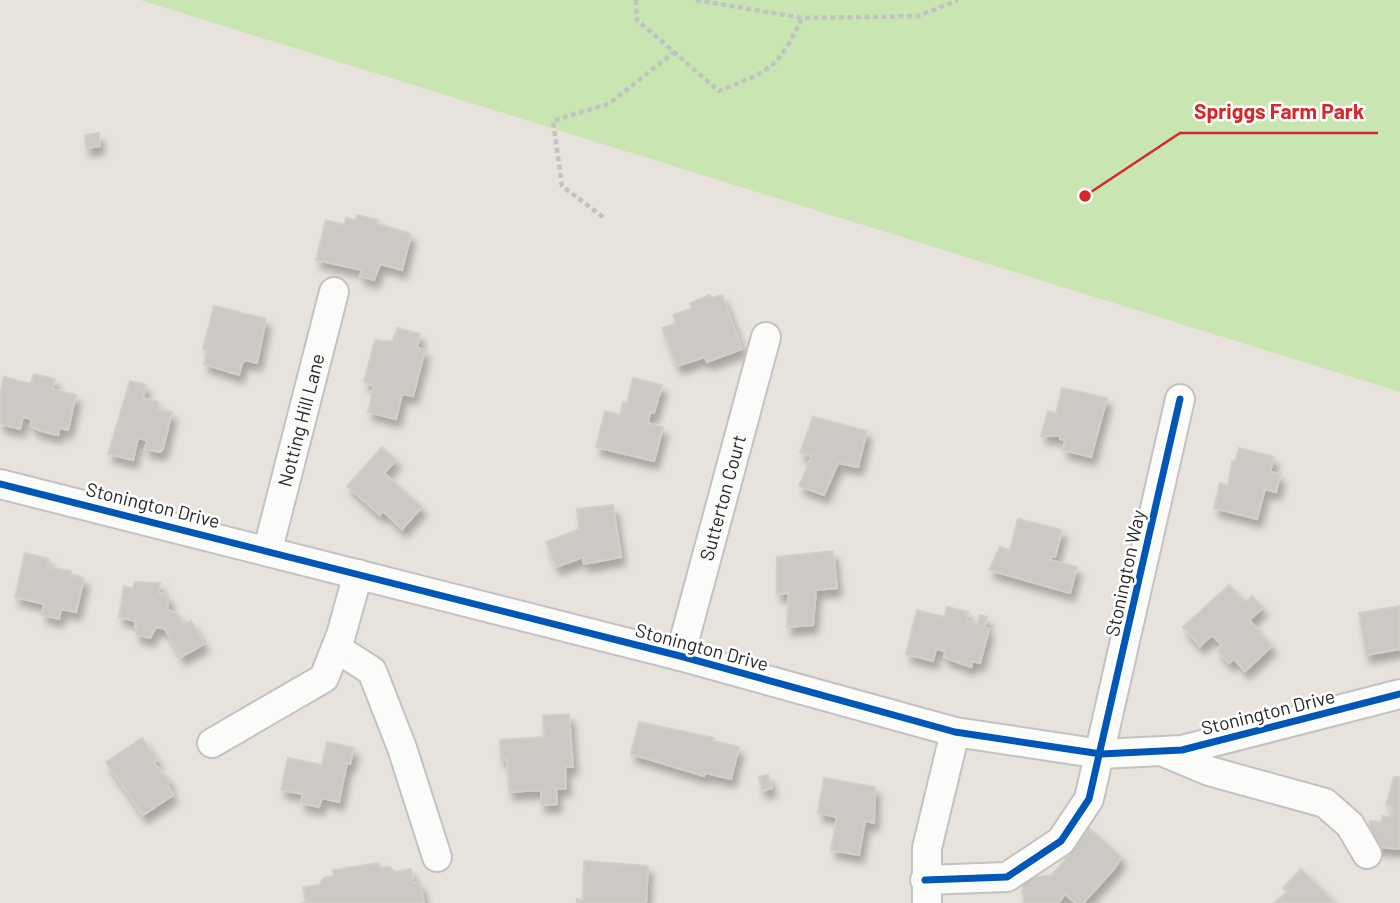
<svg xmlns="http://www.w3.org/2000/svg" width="1400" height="903" font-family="Barlow,sans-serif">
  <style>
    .green { fill: #c9e5b1 }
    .building { fill: #ccc8c3; stroke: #d2cec8; stroke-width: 2; filter: url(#shadow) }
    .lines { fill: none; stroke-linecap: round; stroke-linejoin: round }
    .street-casing { stroke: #c3c2c2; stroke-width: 32 }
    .path { stroke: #c4c3c2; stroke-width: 4.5; stroke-dasharray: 5 3.5; stroke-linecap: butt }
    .street { stroke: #fbfbfa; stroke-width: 28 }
    .cycleway-casing { stroke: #fff; stroke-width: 11 }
    .cycleway { stroke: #0057b8; stroke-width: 7 }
    .labels { text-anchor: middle; stroke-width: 5; stroke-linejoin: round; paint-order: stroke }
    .street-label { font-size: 19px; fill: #272727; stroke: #fff }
    .leader { fill: none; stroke: #d62828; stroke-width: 2.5 }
    .callout-dot { fill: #d62828; stroke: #fff; stroke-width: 2.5 }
    .callout-label { font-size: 21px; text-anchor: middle; font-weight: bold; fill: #d62828; stroke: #fff; stroke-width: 5; stroke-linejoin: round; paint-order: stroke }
  </style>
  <defs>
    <filter id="shadow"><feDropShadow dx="4.5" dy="8" stdDeviation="3.5" flood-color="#0004"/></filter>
  </defs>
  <rect width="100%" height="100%" fill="#e7e2dc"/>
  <path class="green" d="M 140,0 L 1400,0 L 1400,392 Z"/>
  <path class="building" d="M 99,133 L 100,146 L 86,148 L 85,135 Z
    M 357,215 L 378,220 L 377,224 L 411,234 L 402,270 L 380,264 L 374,280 L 360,276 L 362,270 L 316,260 L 326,220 L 344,225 L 346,218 L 355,220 Z
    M 710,295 L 712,298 L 722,295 L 742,349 L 707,362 L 705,357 L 677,366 L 662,328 L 676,323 L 673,315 L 692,308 L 690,303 Z
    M 214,306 L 266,319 L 257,363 L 246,360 L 242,363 L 239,375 L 204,364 L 207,350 L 203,349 Z
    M 398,328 L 420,334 L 417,348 L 425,350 L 413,396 L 402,394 L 396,419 L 368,412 L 374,386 L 364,382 L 375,340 L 392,342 Z
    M 34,374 L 55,379 L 52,389 L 76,395 L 68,430 L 59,428 L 58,435 L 41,431 L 30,426 L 32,419 L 23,417 L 20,429 L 0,424 L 0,392 L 4,377 L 31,384 Z
    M 633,378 L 662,385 L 654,413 L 650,412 L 648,423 L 663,427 L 654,461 L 596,447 L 605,411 L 620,415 L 623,402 L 627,403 Z
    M 130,381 L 146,385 L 143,398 L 158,402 L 157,409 L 172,412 L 163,449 L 160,452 L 145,449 L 147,440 L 138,438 L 133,460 L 108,454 Z
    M 1062,388 L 1107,398 L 1091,457 L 1063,450 L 1065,440 L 1060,439 L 1060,436 L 1041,436 L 1048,411 L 1056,413 Z
    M 813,417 L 867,431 L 858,467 L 838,463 L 824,495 L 799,486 L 812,456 L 800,453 Z
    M 382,447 L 396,460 L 384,473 L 422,507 L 402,529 L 383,511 L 380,515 L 347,486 Z
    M 1239,448 L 1274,457 L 1270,472 L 1280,474 L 1276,492 L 1265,489 L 1257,519 L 1214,508 L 1220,483 L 1228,486 L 1232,461 L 1235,462 Z
    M 613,505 L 621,557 L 584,564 L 583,557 L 556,567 L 546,542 L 579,529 L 577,509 Z
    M 1018,519 L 1062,530 L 1055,557 L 1051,556 L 1050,560 L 1077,567 L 1070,593 L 989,570 L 1000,547 L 1010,550 Z
    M 833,551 L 837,588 L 816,590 L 813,625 L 787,627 L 789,593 L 777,594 L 777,557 Z
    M 25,553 L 49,559 L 47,567 L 71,571 L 70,574 L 84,578 L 76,612 L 61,609 L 59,619 L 42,615 L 44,604 L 15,597 Z
    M 134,582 L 160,583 L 158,593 L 168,595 L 168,610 L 177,613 L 184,624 L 191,621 L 204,644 L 181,657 L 165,629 L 156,627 L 150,638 L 137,635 L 135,621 L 119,617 L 124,586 L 133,589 Z
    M 1229,585 L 1245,602 L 1252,596 L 1263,608 L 1249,620 L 1272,646 L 1245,671 L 1234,659 L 1229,663 L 1226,660 L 1217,650 L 1222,645 L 1212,635 L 1200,646 L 1183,627 Z
    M 1400,606 L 1400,649 L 1366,655 L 1359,613 Z
    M 947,607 L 968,612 L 966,621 L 977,624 L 980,615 L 987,617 L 984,627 L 989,629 L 980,663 L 972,661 L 971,667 L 962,664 L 944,657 L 945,651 L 936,649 L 933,661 L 906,654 L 917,610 L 944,617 Z
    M 569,714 L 573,767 L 565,767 L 566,788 L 556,789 L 557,804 L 541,805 L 541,790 L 509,792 L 507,759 L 501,760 L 500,740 L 544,737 L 543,716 Z
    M 639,722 L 714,738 L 713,741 L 739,747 L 731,779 L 705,773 L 704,776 L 631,754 Z
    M 142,738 L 157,760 L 153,762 L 170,782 L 167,784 L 173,795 L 143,815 L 106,762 Z
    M 327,742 L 354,748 L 350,764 L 347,763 L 339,802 L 322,798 L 319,807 L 301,803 L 303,794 L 281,790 L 288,758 L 322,765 Z
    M 768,775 L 772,788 L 762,791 L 759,777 Z
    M 1394,777 L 1400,777 L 1400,849 L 1367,846 L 1370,821 L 1381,822 L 1382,816 L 1391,817 L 1392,806 L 1386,805 Z
    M 824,778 L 875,787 L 874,823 L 865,821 L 859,855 L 831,850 L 837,817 L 818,813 Z
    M 1089,828 L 1121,857 L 1115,868 L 1083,903 L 1076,903 L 1065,894 L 1058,903 L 1024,903 L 1022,879 L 1052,875 L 1078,844 L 1075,842 L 1082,830 Z
    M 584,861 L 648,866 L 646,903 L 577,903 L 577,899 L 583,900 Z
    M 379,863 L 380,868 L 389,867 L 396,872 L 411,869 L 413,883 L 420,882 L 424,903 L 301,903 L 306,902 L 303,887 L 319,885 L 324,878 L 334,876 L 333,870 Z
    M 1301,869 L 1325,892 L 1334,903 L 1274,903 L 1287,892 L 1283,888 Z"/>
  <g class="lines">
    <g class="street-casing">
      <g id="street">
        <path d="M 0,484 L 680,656 L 955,732 L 1101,754 L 1182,750 L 1400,694"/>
        <path id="s1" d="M 268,549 L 334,292"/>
        <path d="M 336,648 L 372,671 L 402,748 L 437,857"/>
        <path id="s2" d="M 680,656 L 766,337"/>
        <path d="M 212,743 L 324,678 L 341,635 L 358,574"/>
        <path d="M 1164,752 L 1209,771 L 1325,803 L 1350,825 L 1367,854"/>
        <path d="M 925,880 L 1007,877 L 1061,841 L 1089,799 L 1180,399"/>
        <path d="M 927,903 L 927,848 L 955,732"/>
      </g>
    </g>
    <path class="path" d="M 636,0 L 637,20 L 719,91 C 771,70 777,70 802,18
      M 696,0 L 802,18 L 919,16 L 958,0
      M 603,217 L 562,186 L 553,121 L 610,103 L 673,53"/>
    <use href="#street" class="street"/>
    <g class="cycleway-casing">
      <path id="cycleway" d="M 0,484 L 680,656 L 955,732 L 1101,754 L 1182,750 L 1400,694
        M 925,880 L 1007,877 L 1061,841 L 1089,799 L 1180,399"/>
    </g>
    <use href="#cycleway" class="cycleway"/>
  </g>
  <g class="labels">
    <g class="street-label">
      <text dy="7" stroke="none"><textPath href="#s1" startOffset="133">Notting Hill Lane</textPath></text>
      <text dy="7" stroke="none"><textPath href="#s2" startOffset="164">Sutterton Court</textPath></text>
      <text transform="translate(153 505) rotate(14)" y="7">Stonington Drive</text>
      <text transform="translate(1125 573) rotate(-78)" y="7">Stonington Way</text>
      <text transform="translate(702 647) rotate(15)" y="7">Stonington Drive</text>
      <text transform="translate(1268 712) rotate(-14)" y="7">Stonington Drive</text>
    </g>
  </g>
  <path class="leader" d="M1085 196L1180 133H1378"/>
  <circle class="callout-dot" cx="1085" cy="196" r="7"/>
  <g class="callout-label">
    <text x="1279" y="119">Spriggs Farm Park</text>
  </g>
</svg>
